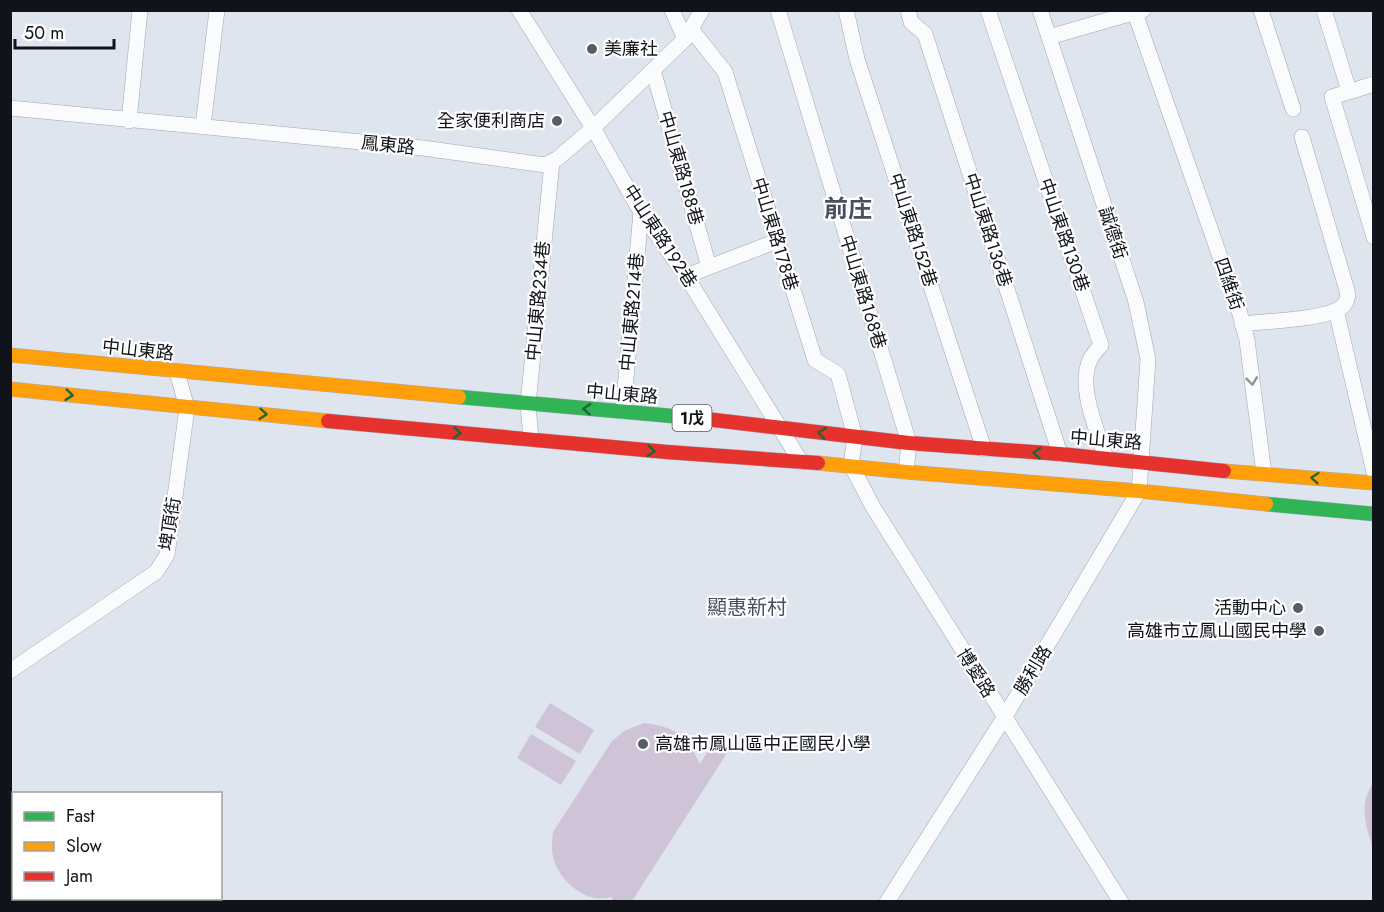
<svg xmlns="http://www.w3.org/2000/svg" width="1384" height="912" font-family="Jost,'Noto Sans TC',sans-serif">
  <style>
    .green { fill: #cec3d7 }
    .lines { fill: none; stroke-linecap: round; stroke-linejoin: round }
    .street-casing { stroke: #a1a6ad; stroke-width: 16 }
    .fast-casing { stroke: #a9abbb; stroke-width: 15 }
    .slow-casing { stroke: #a9abbb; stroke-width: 15 }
    .jam-casing { stroke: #a9abbb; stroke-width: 15 }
    .street { stroke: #fafbfc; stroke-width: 15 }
    .fast { stroke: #30b455; stroke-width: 14 }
    .slow { stroke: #ff9f0a; stroke-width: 14 }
    .jam { stroke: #e5322d; stroke-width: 14 }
    .oneway { stroke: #919396 }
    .oneway2 { stroke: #206438 }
    .poi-dot { fill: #585d64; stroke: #fff; stroke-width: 2 }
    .labels { text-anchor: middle; stroke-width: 4.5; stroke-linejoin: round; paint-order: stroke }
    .shield { fill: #fff; stroke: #585a5f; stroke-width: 1.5 }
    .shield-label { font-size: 16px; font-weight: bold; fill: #10141a }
    .poi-label { font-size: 18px; fill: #10141a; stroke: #fff; text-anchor: end }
    .street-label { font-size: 18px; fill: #10141a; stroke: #fff }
    .neighbourhood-label { font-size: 20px; fill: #47515e; stroke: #fff }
    .district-label { font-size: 24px; font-weight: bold; fill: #47515e; stroke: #fff }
  </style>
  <rect width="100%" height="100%" fill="#dee5ee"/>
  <path class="green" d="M 550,703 L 594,730 L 580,754 L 535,727 Z
    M 644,723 C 676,727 686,735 700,764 L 715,740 L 729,750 L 632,901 L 611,901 L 613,897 C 607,898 599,899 594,898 C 576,894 559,877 554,860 C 551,851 552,841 553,832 L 612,741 L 624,731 Z
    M 531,734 L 576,761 L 561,785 L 517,758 Z
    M 1373,783 L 1373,848 C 1365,825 1359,804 1373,783 Z"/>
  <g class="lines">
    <g class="street-casing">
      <path id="street" d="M 519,10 L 593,128 L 641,212 L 686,276 L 801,462
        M 672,10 L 685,39
        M 778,10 L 909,443 L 906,472
        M 846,10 L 857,59 L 984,449
        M 908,10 L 911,22 L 925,34 L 1060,454
        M 988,10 L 1101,345 C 1097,350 1092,355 1090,360 C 1077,387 1098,432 1106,458
        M 1261,10 L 1293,109
        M 1324,10 L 1349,91
        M 1135,13 L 1240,314 L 1247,340 L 1264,474
        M 691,29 L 725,72 L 815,360 L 838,374 L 855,437 L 851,465 L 873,507 L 1121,902
        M 1049,37 L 1143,10
        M 653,70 L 709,267
        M 1374,84 L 1332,97 L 1374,237
        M 10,108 L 423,148 L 545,165 L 557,159 L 593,128 L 685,39 L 702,10
        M 129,121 L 140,10
        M 203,126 L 217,10
        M 686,276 L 777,241
        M 1336,310 L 1374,472
        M 1242,324 C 1266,321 1325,320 1342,307 C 1347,303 1347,299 1348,294 L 1302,137
        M 623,411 L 641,212
        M 531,439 L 528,404 L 552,162
        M 10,671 L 156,572 L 167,555 L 187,408 L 177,372
        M 10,874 L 14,872
        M 159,898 L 166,902
        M 887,902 L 1004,718 L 1139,491 L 1148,359 L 1136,302 L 1040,10"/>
    </g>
    <g class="fast-casing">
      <path id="fast" d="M 459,397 L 706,419
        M 1266,504 L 1374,514"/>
    </g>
    <g class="slow-casing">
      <path id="slow" d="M 10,355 L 459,397
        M 10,389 L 328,421
        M 818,463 L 906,472 L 1139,491 L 1266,504
        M 1224,471 L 1374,483"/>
    </g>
    <g class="jam-casing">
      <path id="jam" d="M 706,419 L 909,443 L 1060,454 L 1224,471
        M 328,421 L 667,452 L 818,463"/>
    </g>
    <use href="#street" class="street"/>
    <use href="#fast" class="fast"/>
    <use href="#slow" class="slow"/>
    <use href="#jam" class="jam"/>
  </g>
  <defs><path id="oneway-chevron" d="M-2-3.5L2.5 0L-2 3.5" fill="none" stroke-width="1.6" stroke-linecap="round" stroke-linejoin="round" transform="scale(1.5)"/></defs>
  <use class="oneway" href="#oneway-chevron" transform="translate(1252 381) rotate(83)"/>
  <g class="oneway2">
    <use href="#oneway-chevron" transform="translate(69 395) rotate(6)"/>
    <use href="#oneway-chevron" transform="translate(587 409) rotate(-176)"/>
    <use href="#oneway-chevron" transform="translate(263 414) rotate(5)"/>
    <use href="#oneway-chevron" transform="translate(457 433) rotate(5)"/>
    <use href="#oneway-chevron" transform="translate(822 433) rotate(-173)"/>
    <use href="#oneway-chevron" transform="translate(651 451) rotate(5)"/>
    <use href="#oneway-chevron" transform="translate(1037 453) rotate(-176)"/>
    <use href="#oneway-chevron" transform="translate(1315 478) rotate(-175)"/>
  </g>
  <g class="poi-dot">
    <circle cx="592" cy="49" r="6"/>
    <circle cx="557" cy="121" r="6"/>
    <circle cx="1298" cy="608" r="6"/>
    <circle cx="1319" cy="631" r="6"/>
    <circle cx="643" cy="744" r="6"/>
  </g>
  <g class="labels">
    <rect class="shield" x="672.5" y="405" width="39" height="26" rx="4.5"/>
    <g class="shield-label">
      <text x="692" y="424">1戊</text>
    </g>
    <g class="poi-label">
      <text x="604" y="55" text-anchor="start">美廉社</text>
      <text x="545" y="127">全家便利商店</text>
      <text x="1286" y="614">活動中心</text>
      <text x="1307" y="637">高雄市立鳳山國民中學</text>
      <text x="655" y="750" text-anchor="start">高雄市鳳山區中正國民小學</text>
    </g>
    <g class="street-label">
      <text transform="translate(388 145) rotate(6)" y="6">鳳東路</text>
      <text transform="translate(681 168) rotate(74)" y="6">中山東路188巷</text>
      <text transform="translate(913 230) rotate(72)" y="6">中山東路152巷</text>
      <text transform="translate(988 230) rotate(72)" y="6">中山東路136巷</text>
      <text transform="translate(1113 233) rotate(72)" y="6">誠德街</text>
      <text transform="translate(775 234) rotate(73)" y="6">中山東路178巷</text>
      <text transform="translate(1064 235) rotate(71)" y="6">中山東路130巷</text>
      <text transform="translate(660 236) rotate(57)" y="6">中山東路192巷</text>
      <text transform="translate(1229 284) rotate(71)" y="6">四維街</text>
      <text transform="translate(863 292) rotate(73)" y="6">中山東路168巷</text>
      <text transform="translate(538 301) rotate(-85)" y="6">中山東路234巷</text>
      <text transform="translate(632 312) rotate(-85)" y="6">中山東路214巷</text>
      <text transform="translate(138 350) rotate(6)" y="6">中山東路</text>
      <text transform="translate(622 394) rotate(5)" y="6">中山東路</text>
      <text transform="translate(1106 440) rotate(5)" y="6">中山東路</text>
      <text transform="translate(170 524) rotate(-81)" y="6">埤頂街</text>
      <text transform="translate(1033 670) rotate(-59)" y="6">勝利路</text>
      <text transform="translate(976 673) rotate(58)" y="6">博愛路</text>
    </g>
    <g class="neighbourhood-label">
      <text x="747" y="614">顯惠新村</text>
    </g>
    <g class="district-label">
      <text x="848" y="217">前庄</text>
    </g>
  </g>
  <rect width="1384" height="912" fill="none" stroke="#10141a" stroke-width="24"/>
  <rect x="12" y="792" width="210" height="108" fill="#ffffff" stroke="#9fa1a3" stroke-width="1.5"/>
  <rect x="24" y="812" width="30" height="9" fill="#30b455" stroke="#9fa1a3" stroke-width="1.5"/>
  <text x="66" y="822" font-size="18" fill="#10141a">Fast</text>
  <rect x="24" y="842" width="30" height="9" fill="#ff9f0a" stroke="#9fa1a3" stroke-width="1.5"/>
  <text x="66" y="852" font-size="18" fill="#10141a">Slow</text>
  <rect x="24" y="872" width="30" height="9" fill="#e5322d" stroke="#9fa1a3" stroke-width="1.5"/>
  <text x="66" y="882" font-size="18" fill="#10141a">Jam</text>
  <path d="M15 39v9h99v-9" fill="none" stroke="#10141a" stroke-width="3"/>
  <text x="24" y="39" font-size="18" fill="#10141a" stroke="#ffffff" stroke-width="4.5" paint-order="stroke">50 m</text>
</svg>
